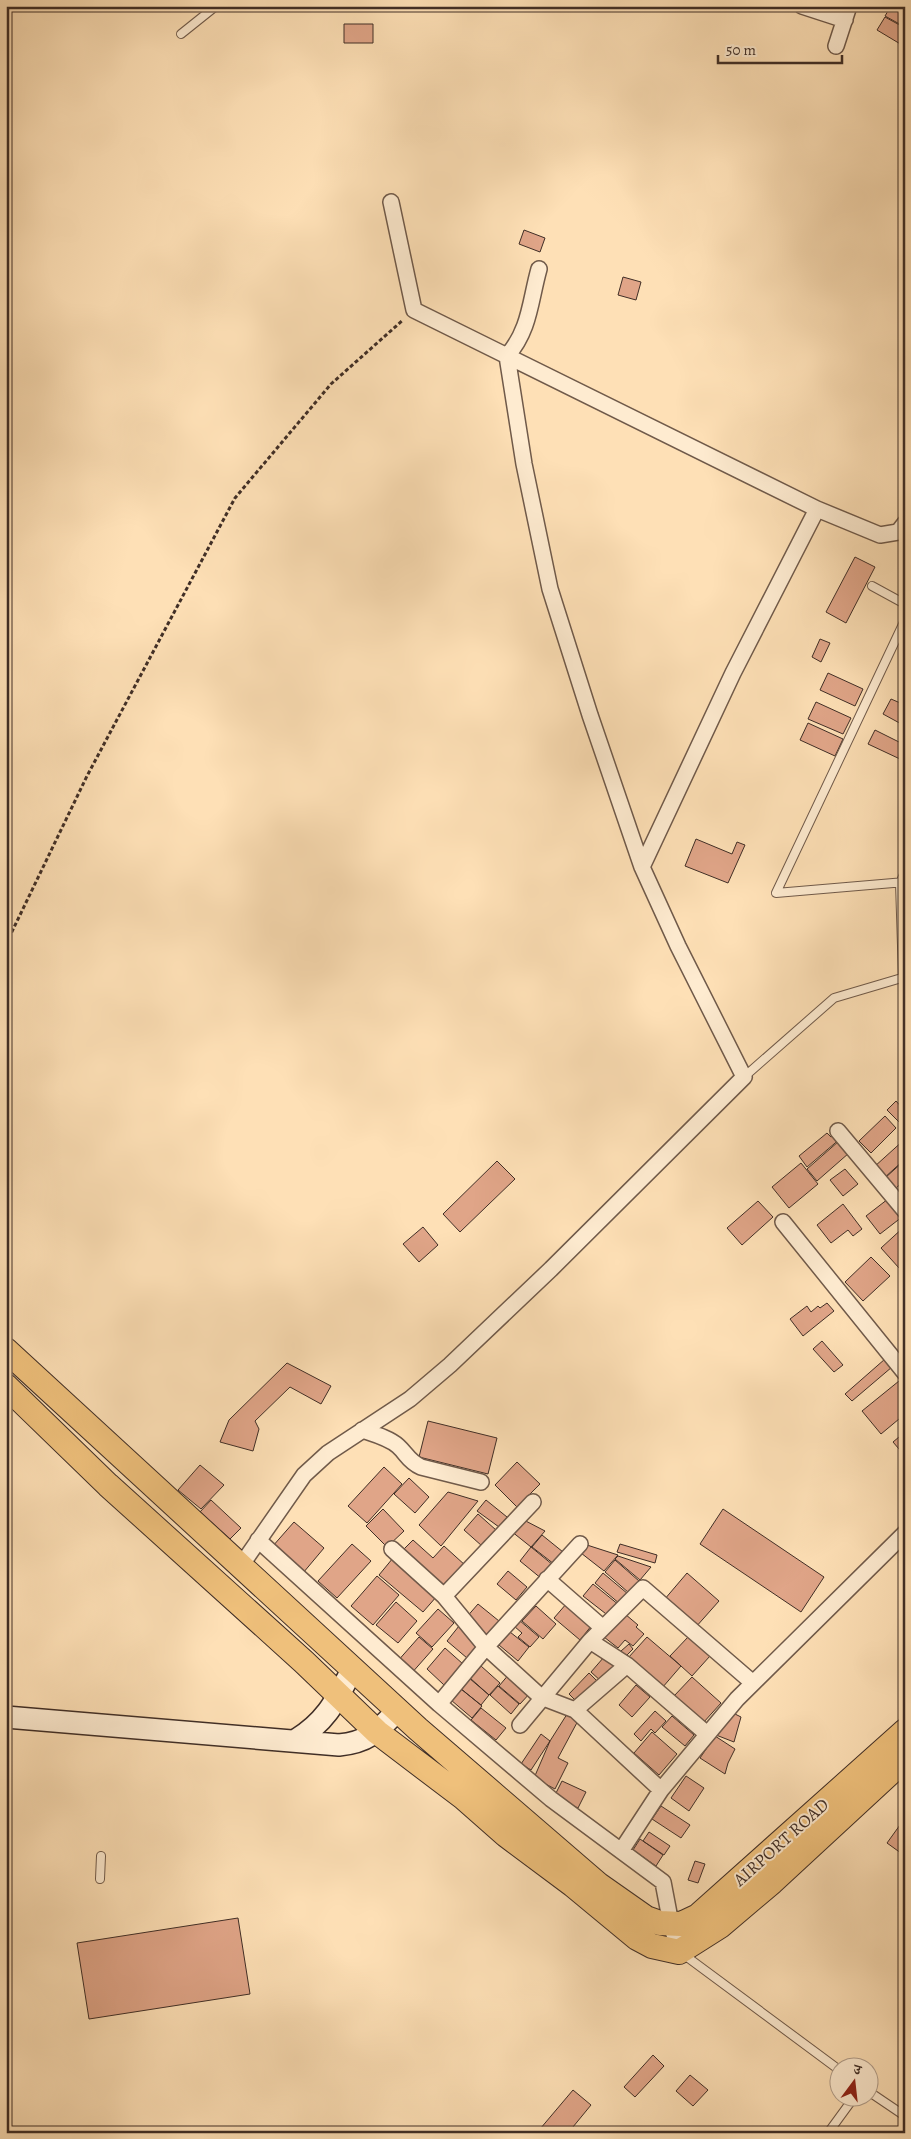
<svg xmlns="http://www.w3.org/2000/svg" width="911" height="2139" font-family="Alegreya,'Noto Serif Devanagari',serif">
  <style>
    .building { fill: #e0a588; stroke: #402e26 }
    .lines { fill: none; stroke-linecap: round; stroke-linejoin: round }
    .lane-casing { stroke: #705a4a; stroke-width: 10 }
    .street-casing { stroke: #705a4a; stroke-width: 18 }
    .secondary-casing { stroke: #402e26; stroke-width: 24 }
    .primary-casing { stroke: #402e26; stroke-width: 26 }
    .path { stroke: #402e26; stroke-width: 3; stroke-dasharray: 4 2.5; stroke-linecap: butt }
    .lane { stroke: #feebd0; stroke-width: 8 }
    .street { stroke: #feebd0; stroke-width: 15 }
    .secondary { stroke: #feebd0; stroke-width: 21 }
    .primary { stroke: #efc07b; stroke-width: 24 }
    .labels { text-anchor: middle; stroke-width: 4; stroke-linejoin: round; paint-order: stroke }
    .street-label { font-size: 18px; fill: #402e26; stroke: #feebd0 }
  </style>
  <rect width="100%" height="100%" fill="#fee0b6"/>
  <filter id="stains"><feTurbulence type="fractalNoise" baseFrequency=".004" numOctaves="4"/><feColorMatrix values="0 0 0 0 .2 0 0 0 0 .09 0 0 0 0 .02 0 0 0 .5 -.17"/></filter>
  <radialGradient id="worn" r=".72"><stop offset=".6" stop-color="#630" stop-opacity="0"/><stop offset="1" stop-color="#630" stop-opacity=".3"/></radialGradient>
  <path class="building" d="M 891,6 L 905,6 L 905,27 L 885,16 Z
    M 885,17 L 905,28 L 905,40 L 902,45 L 877,30 Z
    M 344,24 L 373,24 L 373,43 L 344,43 Z
    M 524,230 L 545,238 L 540,252 L 519,244 Z
    M 623,277 L 641,282 L 636,300 L 618,295 Z
    M 855,557 L 875,567 L 846,623 L 826,612 Z
    M 820,639 L 830,643 L 821,662 L 812,657 Z
    M 828,673 L 863,689 L 855,706 L 820,690 Z
    M 891,699 L 905,705 L 905,726 L 883,714 Z
    M 816,702 L 851,718 L 843,734 L 808,719 Z
    M 808,723 L 843,739 L 835,756 L 800,740 Z
    M 875,730 L 905,745 L 900,759 L 868,744 Z
    M 696,839 L 732,854 L 737,842 L 745,845 L 728,883 L 685,866 Z
    M 896,1101 L 905,1111 L 905,1128 L 887,1110 Z
    M 885,1116 L 896,1128 L 871,1153 L 859,1141 Z
    M 827,1133 L 831,1137 L 837,1133 L 841,1138 L 807,1167 L 799,1156 Z
    M 905,1139 L 905,1159 L 883,1179 L 874,1167 Z
    M 839,1141 L 849,1153 L 817,1181 L 807,1169 Z
    M 905,1160 L 905,1180 L 895,1189 L 885,1178 Z
    M 497,1161 L 515,1179 L 460,1232 L 443,1214 Z
    M 801,1163 L 818,1184 L 789,1208 L 772,1187 Z
    M 845,1169 L 858,1184 L 843,1196 L 830,1180 Z
    M 888,1199 L 902,1217 L 880,1234 L 866,1216 Z
    M 758,1201 L 773,1217 L 742,1245 L 727,1228 Z
    M 843,1204 L 862,1229 L 853,1236 L 848,1230 L 831,1243 L 817,1225 Z
    M 905,1226 L 905,1263 L 899,1268 L 881,1248 Z
    M 423,1227 L 438,1245 L 419,1262 L 403,1244 Z
    M 871,1257 L 890,1276 L 863,1301 L 845,1282 Z
    M 827,1303 L 834,1311 L 803,1336 L 790,1319 L 807,1306 L 811,1312 L 818,1306 L 820,1308 Z
    M 822,1341 L 843,1365 L 834,1372 L 813,1349 Z
    M 885,1359 L 892,1367 L 852,1401 L 845,1394 Z
    M 287,1363 L 331,1386 L 321,1404 L 290,1387 L 255,1421 L 259,1429 L 253,1451 L 220,1442 L 229,1420 Z
    M 899,1381 L 905,1388 L 905,1414 L 881,1434 L 862,1411 Z
    M 428,1421 L 497,1438 L 488,1474 L 419,1457 Z
    M 905,1432 L 905,1456 L 893,1442 Z
    M 517,1462 L 540,1484 L 517,1507 L 495,1485 Z
    M 200,1465 L 224,1485 L 201,1509 L 178,1490 Z
    M 384,1467 L 402,1484 L 367,1523 L 348,1506 Z
    M 409,1478 L 429,1497 L 415,1513 L 394,1494 Z
    M 448,1492 L 478,1501 L 441,1546 L 419,1525 Z
    M 211,1500 L 241,1528 L 230,1539 L 200,1512 Z
    M 486,1500 L 507,1517 L 499,1527 L 477,1511 Z
    M 383,1509 L 404,1531 L 387,1547 L 366,1526 Z
    M 723,1509 L 824,1577 L 801,1612 L 700,1544 Z
    M 478,1514 L 496,1530 L 482,1546 L 464,1530 Z
    M 520,1518 L 545,1531 L 531,1547 L 511,1531 Z
    M 294,1522 L 324,1548 L 303,1573 L 272,1547 Z
    M 542,1535 L 563,1552 L 554,1564 L 532,1547 Z
    M 413,1540 L 433,1558 L 444,1546 L 466,1566 L 442,1591 L 401,1552 Z
    M 352,1544 L 371,1561 L 337,1598 L 318,1581 Z
    M 620,1544 L 657,1555 L 655,1563 L 617,1552 Z
    M 587,1545 L 618,1555 L 604,1571 L 581,1553 Z
    M 531,1547 L 553,1565 L 542,1579 L 520,1561 Z
    M 618,1556 L 651,1567 L 640,1580 L 615,1559 Z
    M 393,1558 L 437,1596 L 423,1612 L 379,1575 Z
    M 615,1560 L 639,1581 L 629,1593 L 605,1572 Z
    M 508,1571 L 527,1587 L 516,1600 L 497,1584 Z
    M 603,1573 L 628,1594 L 620,1604 L 595,1583 Z
    M 687,1573 L 719,1601 L 695,1628 L 664,1600 Z
    M 377,1576 L 399,1595 L 373,1625 L 351,1606 Z
    M 593,1584 L 619,1605 L 610,1617 L 583,1596 Z
    M 396,1602 L 417,1621 L 398,1643 L 376,1625 Z
    M 567,1603 L 592,1625 L 580,1640 L 554,1618 Z
    M 478,1604 L 499,1621 L 486,1637 L 465,1619 Z
    M 536,1606 L 556,1624 L 543,1639 L 522,1621 Z
    M 438,1609 L 454,1623 L 432,1647 L 416,1633 Z
    M 625,1614 L 638,1625 L 636,1627 L 644,1634 L 633,1646 L 625,1640 L 618,1648 L 604,1637 Z
    M 519,1620 L 539,1637 L 530,1647 L 518,1637 L 522,1633 L 514,1626 Z
    M 459,1626 L 479,1643 L 467,1658 L 447,1641 Z
    M 510,1632 L 529,1647 L 518,1661 L 499,1645 Z
    M 689,1636 L 710,1656 L 692,1676 L 670,1656 Z
    M 419,1637 L 433,1649 L 410,1675 L 396,1663 Z
    M 647,1637 L 681,1666 L 662,1688 L 628,1658 Z
    M 629,1644 L 633,1649 L 626,1656 L 621,1651 Z
    M 445,1648 L 463,1664 L 444,1685 L 427,1669 Z
    M 604,1657 L 615,1667 L 602,1682 L 591,1672 Z
    M 481,1666 L 500,1683 L 489,1695 L 470,1678 Z
    M 510,1673 L 531,1692 L 520,1704 L 499,1686 Z
    M 589,1673 L 599,1683 L 579,1704 L 569,1694 Z
    M 692,1677 L 721,1703 L 703,1723 L 674,1696 Z
    M 469,1678 L 489,1695 L 481,1705 L 460,1688 Z
    M 636,1685 L 650,1697 L 632,1717 L 619,1705 Z
    M 498,1686 L 519,1704 L 511,1714 L 490,1695 Z
    M 461,1689 L 482,1706 L 472,1718 L 451,1700 Z
    M 481,1708 L 506,1728 L 496,1740 L 471,1720 Z
    M 569,1711 L 580,1717 L 558,1758 L 568,1763 L 555,1789 L 534,1778 L 550,1741 Z
    M 655,1711 L 666,1721 L 655,1733 L 651,1729 L 641,1741 L 634,1734 Z
    M 731,1712 L 741,1717 L 734,1742 L 716,1735 Z
    M 672,1716 L 694,1735 L 685,1746 L 662,1727 Z
    M 652,1732 L 677,1754 L 659,1775 L 634,1753 Z
    M 541,1734 L 550,1741 L 531,1770 L 521,1764 Z
    M 715,1736 L 735,1749 L 728,1763 L 725,1774 L 700,1758 Z
    M 686,1776 L 704,1788 L 689,1811 L 671,1798 Z
    M 562,1781 L 586,1792 L 578,1808 L 554,1797 Z
    M 661,1806 L 690,1825 L 681,1838 L 652,1819 Z
    M 905,1818 L 905,1856 L 887,1843 Z
    M 649,1832 L 670,1846 L 664,1855 L 643,1841 Z
    M 640,1839 L 663,1855 L 656,1866 L 633,1850 Z
    M 695,1861 L 705,1864 L 698,1883 L 688,1880 Z
    M 238,1918 L 250,1994 L 89,2019 L 77,1943 Z
    M 653,2055 L 664,2066 L 635,2097 L 624,2087 Z
    M 690,2075 L 708,2090 L 693,2106 L 676,2091 Z
    M 573,2090 L 591,2105 L 568,2133 L 544,2133 L 540,2129 Z"/>
  <g class="lines">
    <g class="lane-casing">
      <path id="lane" d="M 181,34 L 216,6
        M 872,586 L 905,604
        M 905,620 L 776,893 L 905,882
        M 903,977 L 900,883 L 905,872
        M 744,1077 L 834,998 L 905,977
        M 100,1879 L 101,1856
        M 683,1954 L 838,2069
        M 868,2091 L 905,2116
        M 828,2133 L 855,2096"/>
    </g>
    <g class="street-casing">
      <path id="street" d="M 802,6 L 845,20
        M 836,46 L 849,6
        M 539,269 C 530,301 530,330 507,356 L 817,509 L 880,535 L 898,532 L 905,523
        M 642,867 L 733,673 L 817,509
        M 838,1131 L 905,1211
        M 783,1222 L 905,1373
        M 362,1430 C 374,1434 389,1438 398,1446 C 407,1454 408,1461 421,1467 L 481,1482
        M 258,1540 L 439,1704 L 551,1799 L 663,1882 L 671,1924 L 679,1952
        M 392,1549 L 444,1596 L 486,1647 L 541,1697 L 575,1710 L 661,1790
        M 240,1567 L 304,1475 L 328,1453 L 410,1399 L 450,1365 L 551,1269 L 744,1077 L 678,946 L 642,867 L 590,715 L 550,589 L 524,464 L 507,356 L 414,310 L 391,202
        M 547,1579 L 603,1628
        M 444,1596 L 533,1502
        M 590,1641 L 643,1588 L 753,1683
        M 439,1704 L 486,1647 L 580,1544
        M 575,1710 L 627,1665
        M 520,1725 L 590,1641 L 627,1665 L 707,1734
        M 621,1851 L 661,1790 L 737,1699 L 905,1533"/>
    </g>
    <g class="secondary-casing">
      <path id="secondary" d="M 6,1717 L 339,1745 C 369,1742 378,1731 398,1710
        M 296,1740 C 327,1721 336,1700 352,1670"/>
    </g>
    <g class="primary-casing">
      <path id="primary" d="M 6,1350 L 418,1729 L 599,1885 L 646,1918 L 660,1923 L 681,1924 L 698,1916 L 905,1731
        M 6,1386 L 108,1485 L 304,1662 L 377,1732 L 464,1798 L 506,1835 L 573,1885 L 637,1938 L 652,1946 L 679,1952 L 720,1926 L 772,1882 L 905,1759"/>
    </g>
    <path class="path" d="M 6,944 L 87,776 L 235,498 L 331,384 L 403,320"/>
    <use href="#lane" class="lane"/>
    <use href="#street" class="street"/>
    <use href="#secondary" class="secondary"/>
    <use href="#primary" class="primary"/>
  </g>
  <g class="labels">
    <g class="street-label">
      <text transform="translate(781 1842) rotate(-42)" y="6">AIRPORT ROAD</text>
    </g>
  </g>
  <rect width="911" height="2139" fill="none" stroke="#fee0b6" stroke-width="25"/>
  <rect x="8" y="8" width="896" height="2124" fill="none" stroke="#402e26" stroke-width="2.5"/>
  <rect x="12" y="12" width="886" height="2114" fill="none" stroke="#402e26"/>
  <g transform="translate(854 2082) rotate(15)"><circle r="24" fill="#feebd0" stroke="#b29f8c"/>
  <path d="M0-4L9 19L0 12L-9 19Z" fill="#8f2418"/>
  <text y="-8" font-size="14" font-weight="bold" text-anchor="middle" fill="#402e26">उ</text>
  </g>
  <path d="M718 55v8h124v-8" fill="none" stroke="#402e26" stroke-width="2.5"/>
  <text x="726" y="55" font-size="15" fill="#402e26" stroke="#feebd0" stroke-width="4" paint-order="stroke">50 m</text>
  <rect width="100%" height="100%" filter="url(#stains)"/>
  <rect width="100%" height="100%" fill="url(#worn)"/>
</svg>
